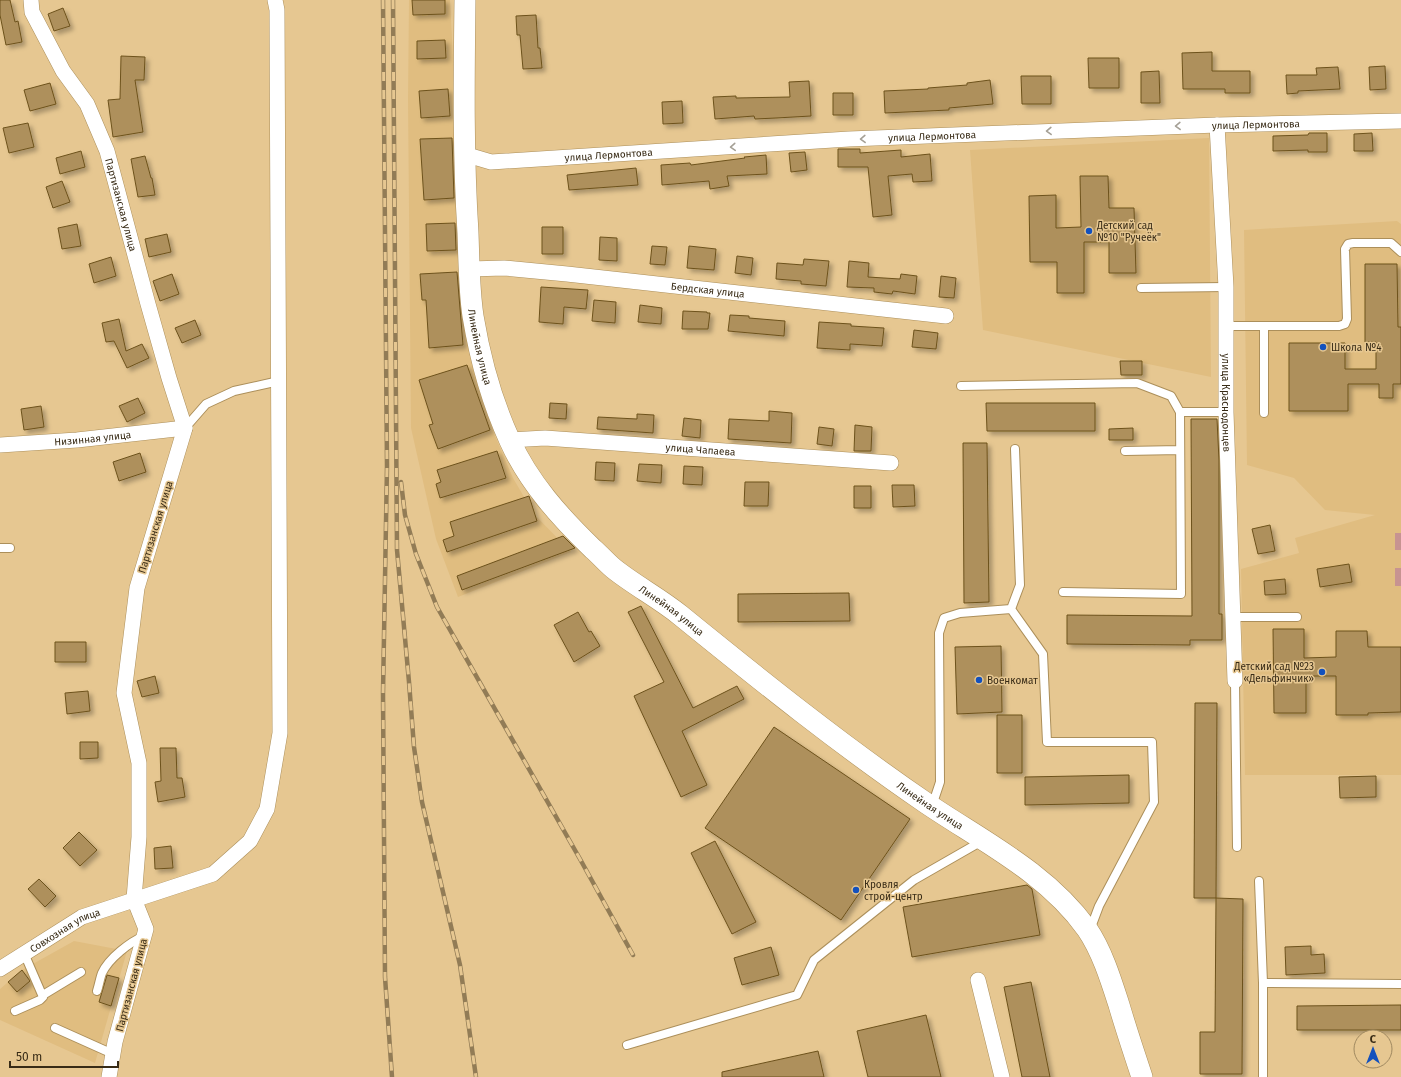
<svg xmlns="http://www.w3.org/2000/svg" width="1401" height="1077" font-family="'Fira Sans',sans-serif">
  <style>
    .built { fill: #e0bd80 }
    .green { fill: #c79391 }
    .building { fill: #ae905c; stroke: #6d521c; filter: url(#shadow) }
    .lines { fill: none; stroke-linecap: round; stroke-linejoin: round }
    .service-casing { stroke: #ac8f5a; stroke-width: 10 }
    .minor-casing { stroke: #ac8f5a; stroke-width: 16 }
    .secondary-casing { stroke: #ac8f5a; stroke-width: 22 }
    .service { stroke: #fff; stroke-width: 8 }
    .minor { stroke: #fff; stroke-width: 15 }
    .secondary { stroke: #fff; stroke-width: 21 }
    .rail-casing { stroke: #927c56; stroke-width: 4.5 }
    .rail { stroke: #e6c791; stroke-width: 3; stroke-dasharray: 9; stroke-linecap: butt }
    .oneway { stroke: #a5a096 }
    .poi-dot { fill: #1351bd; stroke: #e6c791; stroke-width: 1.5 }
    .labels { text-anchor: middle; stroke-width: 3; stroke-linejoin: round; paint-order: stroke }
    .street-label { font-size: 10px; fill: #382b16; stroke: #e6c791 }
    .poi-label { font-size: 10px; fill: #382b16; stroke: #e6c791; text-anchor: start }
  </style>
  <defs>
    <filter id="shadow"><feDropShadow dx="3.5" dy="3.5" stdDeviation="2" flood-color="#0004"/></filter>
  </defs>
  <rect width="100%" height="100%" fill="#e6c791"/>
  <path class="built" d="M 409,0 L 450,0 L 461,212 L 482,397 L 495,436 L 513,478 L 534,514 L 571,552 L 458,597 L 436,539 L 411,428 L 408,100 Z
    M 1209,138 L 1211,377 L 983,330 L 970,150 Z
    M 1397,221 L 1401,224 L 1401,775 L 1245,775 L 1241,569 L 1299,553 L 1295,538 L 1375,515 L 1325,510 L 1294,478 L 1247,465 L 1244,230 Z
    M 74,941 L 127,951 L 95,1063 L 0,1020 L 0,989 L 22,970 Z"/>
  <path class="green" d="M 1395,533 L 1401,533 L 1401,550 L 1395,550 Z
    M 1395,568 L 1401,568 L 1401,586 L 1395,586 Z"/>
  <path class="building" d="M 0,0 L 10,0 L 15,22 L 18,21 L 22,42 L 6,45 L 0,15 Z
    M 412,0 L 445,0 L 445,14 L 413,15 Z
    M 63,8 L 70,26 L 54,31 L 48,14 Z
    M 536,15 L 538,48 L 540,48 L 542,68 L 523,69 L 520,35 L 517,35 L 516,16 Z
    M 445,40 L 446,58 L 417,59 L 417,41 Z
    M 1212,52 L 1212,71 L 1250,71 L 1250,93 L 1225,93 L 1225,89 L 1183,89 L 1182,53 Z
    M 121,56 L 145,57 L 144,80 L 135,80 L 143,132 L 113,137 L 108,100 L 120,99 Z
    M 1088,58 L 1119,58 L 1119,88 L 1089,88 Z
    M 1385,66 L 1386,89 L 1370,90 L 1369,67 Z
    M 1338,67 L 1340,89 L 1298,91 L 1298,93 L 1287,94 L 1286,75 L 1317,75 L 1316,68 Z
    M 1159,71 L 1160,103 L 1141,103 L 1141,72 Z
    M 1021,76 L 1051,76 L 1051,104 L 1022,104 Z
    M 990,80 L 993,104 L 949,108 L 949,110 L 885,113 L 884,91 L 928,89 L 928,88 L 967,85 L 967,83 Z
    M 809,81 L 811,116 L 776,118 L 755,119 L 754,116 L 715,119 L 713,97 L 736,96 L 736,98 L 790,97 L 789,82 Z
    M 50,83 L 56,104 L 30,111 L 24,90 Z
    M 448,89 L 450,116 L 421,118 L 419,91 Z
    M 833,93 L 853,93 L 853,115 L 833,115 Z
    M 682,101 L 683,123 L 663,124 L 662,102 Z
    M 28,123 L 34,147 L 9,153 L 3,128 Z
    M 1309,133 L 1327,133 L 1327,152 L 1308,152 L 1308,150 L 1273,151 L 1273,136 L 1308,135 Z
    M 1372,133 L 1373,151 L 1354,151 L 1354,134 Z
    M 452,138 L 454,198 L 424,200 L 420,139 Z
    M 838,149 L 860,149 L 860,153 L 901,150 L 901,157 L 930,154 L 932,181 L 913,182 L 912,174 L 888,176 L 892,215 L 873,217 L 868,167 L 838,167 Z
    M 81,151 L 85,167 L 60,174 L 56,158 Z
    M 805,152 L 807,170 L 791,172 L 789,153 Z
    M 766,155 L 767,174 L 727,176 L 729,186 L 710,189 L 709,181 L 662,185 L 661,165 L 690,163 L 691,165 L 745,158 L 744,157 Z
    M 145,156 L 151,178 L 152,178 L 155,195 L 138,197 L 131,159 Z
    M 636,168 L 638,185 L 569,190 L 567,175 Z
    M 1080,176 L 1108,176 L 1109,208 L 1134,208 L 1136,273 L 1109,273 L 1109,242 L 1084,242 L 1084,293 L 1057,293 L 1057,262 L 1030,262 L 1029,196 L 1056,195 L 1056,228 L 1081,227 Z
    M 62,181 L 70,202 L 53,208 L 46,187 Z
    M 455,223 L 456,250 L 427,251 L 426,224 Z
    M 77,224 L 81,246 L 62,249 L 58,228 Z
    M 542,227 L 563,227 L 563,254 L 542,254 Z
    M 167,234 L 171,252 L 149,257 L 145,239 Z
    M 600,237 L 617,238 L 617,261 L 599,260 Z
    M 652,246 L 667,247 L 665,265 L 650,264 Z
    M 689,246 L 716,249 L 714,270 L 687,268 Z
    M 737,256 L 753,258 L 751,275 L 735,273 Z
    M 111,257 L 116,276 L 94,283 L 89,264 Z
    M 804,259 L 829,261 L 826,286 L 801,284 L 801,281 L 776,279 L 777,263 L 803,265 Z
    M 849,261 L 869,263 L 868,277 L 900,279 L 901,274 L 917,276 L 915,294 L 893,291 L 892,294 L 874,292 L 874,288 L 847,287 Z
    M 1365,264 L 1397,264 L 1398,327 L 1401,327 L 1401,384 L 1393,384 L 1393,398 L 1379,398 L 1379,384 L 1348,384 L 1348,411 L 1289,411 L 1289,343 L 1345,343 L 1345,369 L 1376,369 L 1376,342 L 1365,342 Z
    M 457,272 L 463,345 L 429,348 L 426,300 L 422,300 L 420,274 Z
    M 172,274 L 179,294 L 160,301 L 153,281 Z
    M 941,276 L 956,278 L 954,298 L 939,297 Z
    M 541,287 L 588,290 L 586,309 L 564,307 L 563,324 L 539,322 Z
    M 594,300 L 616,302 L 615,323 L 592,321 Z
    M 640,305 L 662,308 L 661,324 L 638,322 Z
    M 683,311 L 707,312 L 707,313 L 710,313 L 708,329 L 682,329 Z
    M 730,315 L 749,316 L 749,318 L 785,321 L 784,336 L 728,331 Z
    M 119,319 L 126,351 L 142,344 L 149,358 L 127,368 L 114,341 L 106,342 L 102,323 Z
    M 195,320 L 201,335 L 182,343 L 175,328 Z
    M 819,322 L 851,324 L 851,326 L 884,328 L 882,346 L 850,344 L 850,350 L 817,348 Z
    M 914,330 L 938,333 L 936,349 L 912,347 Z
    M 1120,361 L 1142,361 L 1142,375 L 1121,375 Z
    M 467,365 L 490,430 L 438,449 L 429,425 L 433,424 L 419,380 Z
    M 138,398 L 145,413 L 127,422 L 119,406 Z
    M 550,403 L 567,404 L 566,419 L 549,418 Z
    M 986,403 L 1095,403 L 1095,431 L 987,431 Z
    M 41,406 L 44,427 L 24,430 L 21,409 Z
    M 769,411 L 792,413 L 791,443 L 728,439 L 729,419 L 769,421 Z
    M 637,414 L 654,415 L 653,433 L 597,429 L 598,417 L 637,419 Z
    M 684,418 L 701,420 L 700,438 L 682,436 Z
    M 1191,419 L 1217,419 L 1219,460 L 1219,614 L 1222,614 L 1222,640 L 1190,640 L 1190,645 L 1067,644 L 1067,615 L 1192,616 Z
    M 855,425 L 872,427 L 871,451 L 854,451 Z
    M 819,427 L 834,429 L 832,446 L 817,444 Z
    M 1133,428 L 1133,440 L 1109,440 L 1109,429 Z
    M 963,443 L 987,443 L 989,602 L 964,603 Z
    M 497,451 L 506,478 L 440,498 L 436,484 L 441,482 L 437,470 Z
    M 140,453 L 146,472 L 119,481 L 113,462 Z
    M 596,462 L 615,463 L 614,481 L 595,480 Z
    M 639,464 L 662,465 L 661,483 L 637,481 Z
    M 684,466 L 703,467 L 702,485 L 683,484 Z
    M 745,482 L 769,482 L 768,506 L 744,506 Z
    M 892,485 L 914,485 L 915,506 L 893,507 Z
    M 854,486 L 871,486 L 871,508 L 854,508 Z
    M 529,496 L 537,521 L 447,552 L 443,540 L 454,536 L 450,522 Z
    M 1270,525 L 1275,551 L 1258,554 L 1252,529 Z
    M 563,536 L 575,548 L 462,590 L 457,576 Z
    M 1349,564 L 1352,582 L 1320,587 L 1317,569 Z
    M 1285,579 L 1286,594 L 1265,595 L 1264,581 Z
    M 849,593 L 850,621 L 738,622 L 738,594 Z
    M 641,606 L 693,708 L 737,686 L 744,699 L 682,731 L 707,785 L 681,797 L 634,696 L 664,682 L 628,612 Z
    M 578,612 L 589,632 L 591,631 L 600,646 L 574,662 L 554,625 Z
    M 1273,629 L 1304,629 L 1304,658 L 1336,657 L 1336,631 L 1367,631 L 1368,647 L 1401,647 L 1401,712 L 1368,713 L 1368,715 L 1336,715 L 1336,676 L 1306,676 L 1306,713 L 1274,713 Z
    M 55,642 L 86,642 L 86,662 L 55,662 Z
    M 1001,646 L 1002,712 L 957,714 L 955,647 Z
    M 155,676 L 159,693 L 142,697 L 137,681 Z
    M 88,691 L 90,711 L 67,714 L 65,693 Z
    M 1195,703 L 1217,703 L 1216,898 L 1194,898 Z
    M 997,715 L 1022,715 L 1022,773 L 997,773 Z
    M 774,727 L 910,819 L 841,920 L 705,828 Z
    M 80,742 L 98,742 L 98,758 L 80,759 Z
    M 160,748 L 176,748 L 177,778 L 182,778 L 185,797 L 158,802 L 155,782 L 161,781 Z
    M 1129,775 L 1129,803 L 1025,805 L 1025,777 Z
    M 1376,776 L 1376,797 L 1340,798 L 1339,777 Z
    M 79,832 L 97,850 L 80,866 L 63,848 Z
    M 715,841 L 756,922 L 732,934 L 691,853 Z
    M 171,846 L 173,868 L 155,869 L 154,848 Z
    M 39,879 L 56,896 L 45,907 L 28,889 Z
    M 1027,885 L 1032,889 L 1040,935 L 912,957 L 903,907 Z
    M 1216,898 L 1243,899 L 1242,1074 L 1200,1074 L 1200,1032 L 1215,1032 Z
    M 1311,946 L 1311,955 L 1324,954 L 1325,973 L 1286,975 L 1285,947 Z
    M 771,947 L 779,975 L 742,985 L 734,958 Z
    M 22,970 L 30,981 L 17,992 L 8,982 Z
    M 107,975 L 119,978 L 111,1006 L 99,1002 Z
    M 1031,982 L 1050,1077 L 1022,1077 L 1004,987 Z
    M 1401,1005 L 1401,1030 L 1297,1030 L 1297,1006 Z
    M 926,1015 L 941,1077 L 868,1077 L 857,1031 Z
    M 818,1051 L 824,1077 L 722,1077 L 722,1072 Z"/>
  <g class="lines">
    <g class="service-casing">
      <path id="service" d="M 1141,288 L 1226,287
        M 1225,326 L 1339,326 L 1345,324 L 1347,319 L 1345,249 L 1348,244 L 1353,243 L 1391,243 L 1401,252
        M 1264,326 L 1264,413
        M 961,386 L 1137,383 L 1171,396 L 1180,412 L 1226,412
        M 185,428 L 206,404 L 234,391 L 279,381
        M 1125,451 L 1180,450
        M 0,548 L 10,548
        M 1063,592 L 1181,594 L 1180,412
        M 1011,609 L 1043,654 L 1047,742 L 1152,742 L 1154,802 L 1099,906 L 1090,930
        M 1232,617 L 1297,617
        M 1235,681 L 1237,847
        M 932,806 L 940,782 L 939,633 L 944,618 L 960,613 L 1011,609 L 1020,585 L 1015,449
        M 1259,881 L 1263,983 L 1263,1077
        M 1263,983 L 1401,984
        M 97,991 C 99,985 100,978 102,973 C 109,958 130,942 144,936
        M 43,995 L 81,972
        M 15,1011 L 40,1000 L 43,997 L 24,953
        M 55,1028 L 113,1054
        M 627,1045 L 797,995 L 814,960 L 914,880 L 982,841"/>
    </g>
    <g class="minor-casing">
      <g id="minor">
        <path id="s1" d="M 31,0 L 32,12 L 63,71 L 87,104 L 107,151 L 148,304 L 169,378 L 185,428 L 137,588 L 124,693 L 139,763 L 139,837 L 134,899 L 146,929 L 115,1042 L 109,1077"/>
        <path id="s2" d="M 1217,125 L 1226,287 L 1226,412 L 1235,681"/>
        <path id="s3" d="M 464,154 L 491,162 L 849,139 L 1217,125 L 1401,121"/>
        <path id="s4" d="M 470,269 L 504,268 L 567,274 L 946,316"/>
        <path id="s5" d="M 510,440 L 545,438 L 891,463"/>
        <path id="s6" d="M 0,445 L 77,440 L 185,428"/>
        <path id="s7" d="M 0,969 L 82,917 L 213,874 L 250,841 L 267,809 L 280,733 L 277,10 L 275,0"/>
        <path d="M 978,980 L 1002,1077"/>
      </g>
    </g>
    <g class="secondary-casing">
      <g id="secondary">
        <path id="s8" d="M 465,0 C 464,78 463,156 468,233 C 469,261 469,289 473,316 C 480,358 492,402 510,441 C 529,483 560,517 593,549 C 600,555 606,562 613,568 C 634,585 659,598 680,615 C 760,680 841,745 926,803 C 982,841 1046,872 1087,929 C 1102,951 1111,980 1119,1005 C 1126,1029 1134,1053 1142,1077"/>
      </g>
    </g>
    <use href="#service" class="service"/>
    <use href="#minor" class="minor"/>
    <use href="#secondary" class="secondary"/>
    <g class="rail-casing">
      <path id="rail" d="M 383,0 L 387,466 L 383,693 L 385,977 L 392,1077
        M 393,0 L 397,550 L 409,682 L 414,747 L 422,802 L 460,965 L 476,1077
        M 401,482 L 405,515 L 416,554 L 437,607 L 580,859 L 633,955"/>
    </g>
    <use href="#rail" class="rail"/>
  </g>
  <defs><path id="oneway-chevron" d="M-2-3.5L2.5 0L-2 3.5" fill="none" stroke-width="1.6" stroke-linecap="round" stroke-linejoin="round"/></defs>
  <g class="oneway">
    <use href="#oneway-chevron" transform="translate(1178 126) rotate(178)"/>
    <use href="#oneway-chevron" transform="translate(1049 131) rotate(178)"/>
    <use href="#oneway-chevron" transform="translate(863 139) rotate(178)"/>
    <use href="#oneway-chevron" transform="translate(733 147) rotate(176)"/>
  </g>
  <g class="poi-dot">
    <circle cx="1089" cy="231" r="4"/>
    <circle cx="1323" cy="347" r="4"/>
    <circle cx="1322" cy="672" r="4"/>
    <circle cx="979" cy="680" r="4"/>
    <circle cx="856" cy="890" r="4"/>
  </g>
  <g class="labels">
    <g class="street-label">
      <text dy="4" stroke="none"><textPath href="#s3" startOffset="794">улица Лермонтова</textPath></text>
      <text dy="4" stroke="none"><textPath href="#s3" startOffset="470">улица Лермонтова</textPath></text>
      <text dy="4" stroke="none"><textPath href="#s3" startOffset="146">улица Лермонтова</textPath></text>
      <text dy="4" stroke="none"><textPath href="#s1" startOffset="226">Партизанская улица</textPath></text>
      <text dy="4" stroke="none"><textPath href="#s4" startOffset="239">Бердская улица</textPath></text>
      <text dy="4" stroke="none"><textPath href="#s8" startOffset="348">Линейная улица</textPath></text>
      <text dy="4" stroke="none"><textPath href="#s2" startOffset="278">улица Краснодонцев</textPath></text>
      <text dy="4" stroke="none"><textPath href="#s6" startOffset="93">Низинная улица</textPath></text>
      <text dy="4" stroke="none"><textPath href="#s5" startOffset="191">улица Чапаева</textPath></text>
      <text transform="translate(155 527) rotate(-73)" y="4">Партизанская улица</text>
      <text dy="4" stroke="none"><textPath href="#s8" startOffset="684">Линейная улица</textPath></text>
      <text dy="4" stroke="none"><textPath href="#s8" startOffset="1008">Линейная улица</textPath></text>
      <text dy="4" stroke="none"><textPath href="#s7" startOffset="76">Совхозная улица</textPath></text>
      <text transform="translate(131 985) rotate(-75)" y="4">Партизанская улица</text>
    </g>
    <g class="poi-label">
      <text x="1097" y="229">Детский сад<tspan x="1097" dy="12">№10 "Ручеёк"</tspan></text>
      <text x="1331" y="351">Школа №4</text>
      <text x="1314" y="670" text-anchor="end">Детский сад №23<tspan x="1314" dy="12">«Дельфинчик»</tspan></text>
      <text x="987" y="684">Военкомат</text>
      <text x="864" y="888">Кровля<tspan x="864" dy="12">строй-центр</tspan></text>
    </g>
  </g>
  <g transform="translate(1373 1049)"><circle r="19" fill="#e6c791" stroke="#a08960"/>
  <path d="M0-3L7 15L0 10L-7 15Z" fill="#1351bd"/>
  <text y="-6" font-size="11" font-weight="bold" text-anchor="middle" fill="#382b16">С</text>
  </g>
  <path d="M10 1061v6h108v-6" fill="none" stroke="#382b16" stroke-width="2"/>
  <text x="16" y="1061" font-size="12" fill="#382b16" stroke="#e6c791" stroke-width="3" paint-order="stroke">50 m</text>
</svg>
